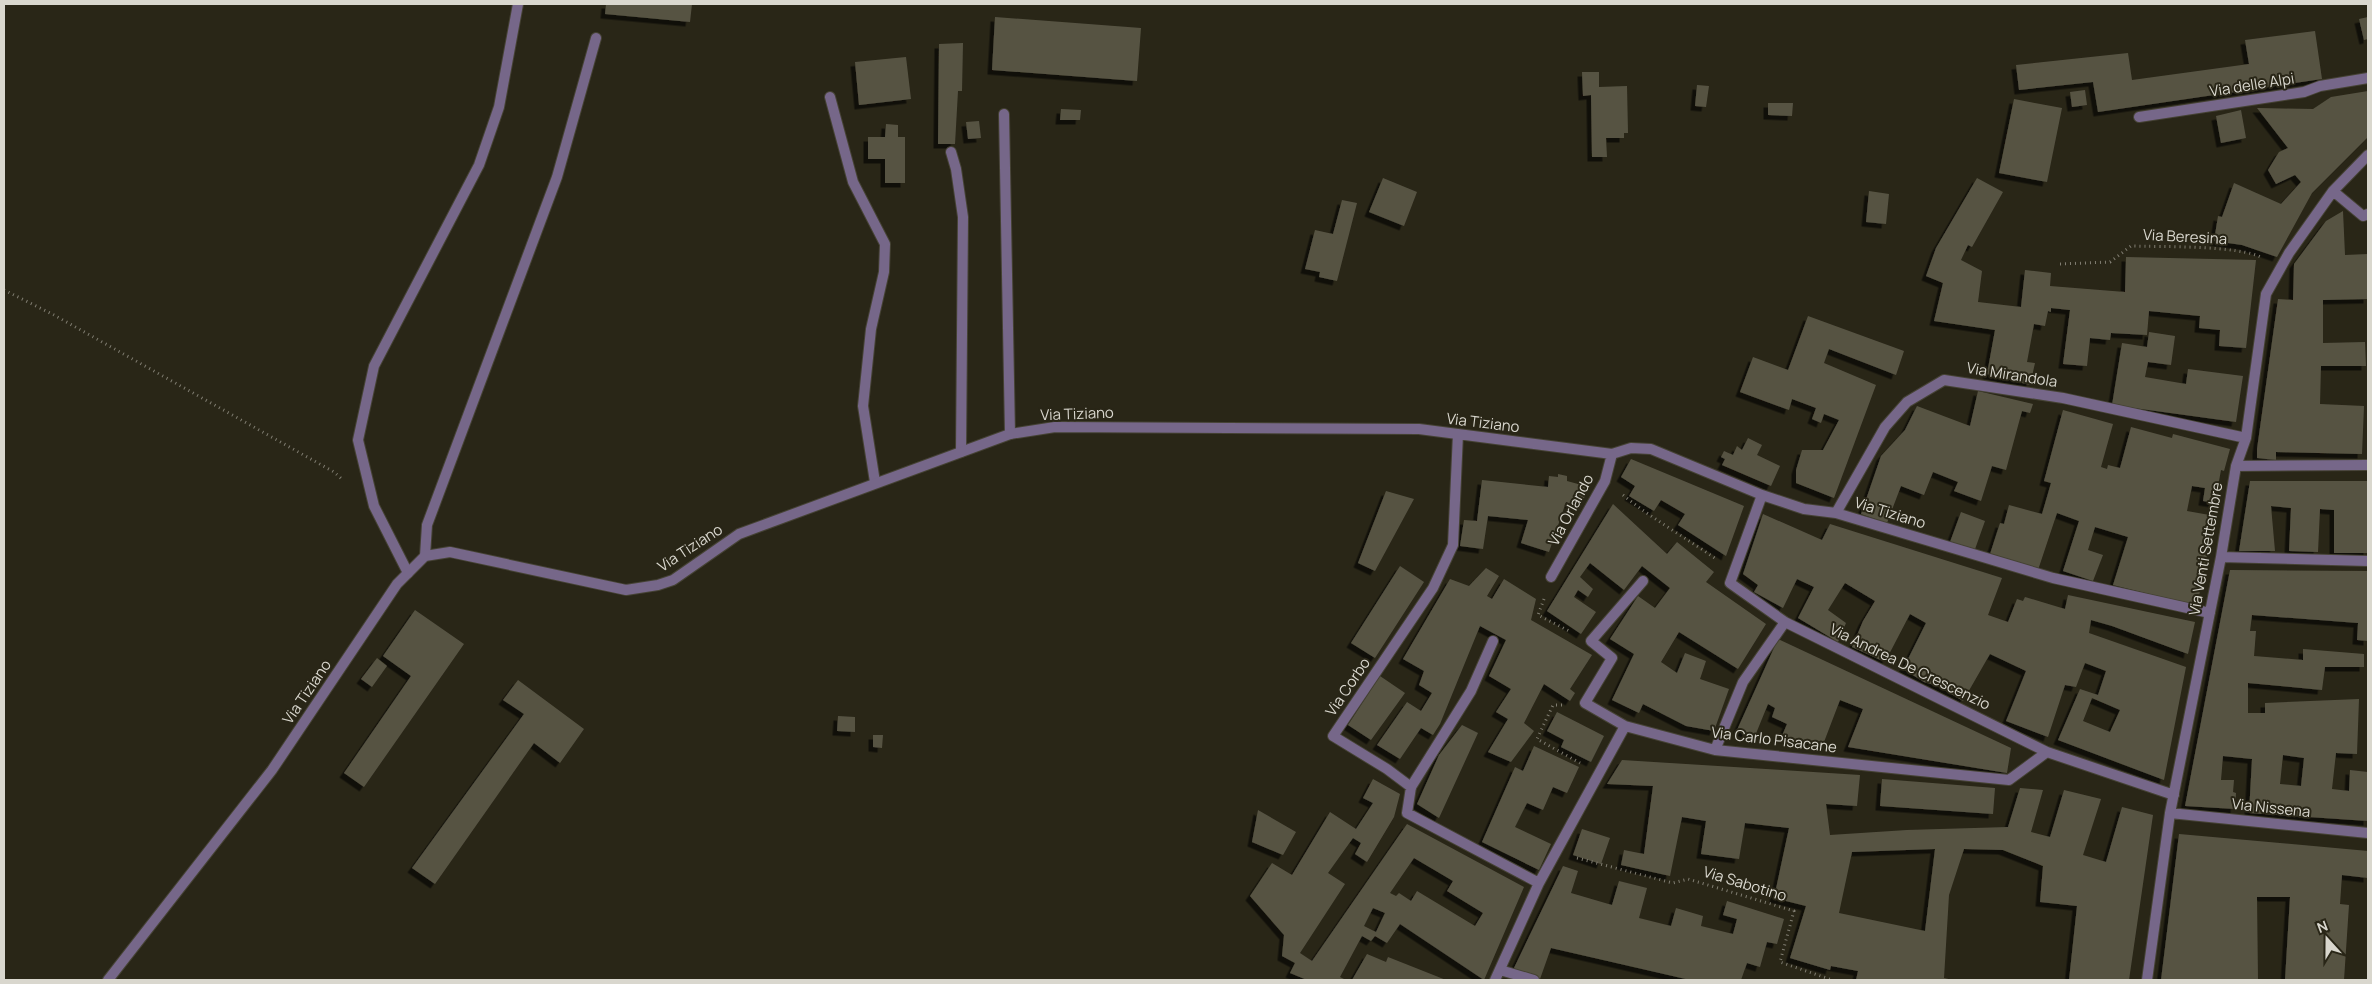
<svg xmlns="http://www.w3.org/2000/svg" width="2372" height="984" font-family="Manrope,sans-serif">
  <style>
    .building { fill: #565343; fill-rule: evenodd; filter: url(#shadow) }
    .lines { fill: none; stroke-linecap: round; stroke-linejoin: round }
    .service-casing { stroke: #454234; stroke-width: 12 }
    .minor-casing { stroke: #454234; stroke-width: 12 }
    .path { stroke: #817e72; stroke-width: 3; stroke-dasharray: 1 4; stroke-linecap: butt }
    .service { stroke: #766789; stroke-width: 10 }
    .minor { stroke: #766789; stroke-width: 10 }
    .labels { text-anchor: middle; stroke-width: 4; stroke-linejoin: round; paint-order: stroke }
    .street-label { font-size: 15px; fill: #d9d7ce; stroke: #292617 }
  </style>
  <defs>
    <filter id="shadow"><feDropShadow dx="-4.5" dy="4.5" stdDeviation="0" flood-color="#0009"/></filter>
  </defs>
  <rect width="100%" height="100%" fill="#292617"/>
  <path class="building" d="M 606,4 L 692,4 L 690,22 L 605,14 Z
    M 995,17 L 1141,28 L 1137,81 L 992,70 Z
    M 2368,17 L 2368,39 L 2364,40 L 2359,19 Z
    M 2315,31 L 2322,79 L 2098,112 L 2093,82 L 2019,90 L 2016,65 L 2128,53 L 2132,80 L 2249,64 L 2245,40 Z
    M 963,43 L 962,91 L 958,91 L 955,144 L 938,144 L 939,44 Z
    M 906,57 L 911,99 L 859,105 L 855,62 Z
    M 1582,72 L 1599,72 L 1599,87 L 1627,86 L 1628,133 L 1624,133 L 1624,138 L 1606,138 L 1607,157 L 1592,157 L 1591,95 L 1583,96 Z
    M 1697,85 L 1709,86 L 1706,107 L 1695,106 Z
    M 2085,90 L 2087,105 L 2072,107 L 2070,92 Z
    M 2368,91 L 2368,137 L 2312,193 L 2277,257 L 2242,245 L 2214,241 L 2218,216 L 2222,217 L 2234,183 L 2281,204 L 2301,182 L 2295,175 L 2276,184 L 2268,170 L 2279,152 L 2288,148 L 2257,108 L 2313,109 L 2331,97 Z
    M 2014,99 L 2062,108 L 2047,182 L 1999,173 Z
    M 1768,103 L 1793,103 L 1792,116 L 1768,115 Z
    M 1061,109 L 1081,110 L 1080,120 L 1060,120 Z
    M 2241,110 L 2246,138 L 2221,143 L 2216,116 Z
    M 979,121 L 981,138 L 968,139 L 966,122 Z
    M 886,124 L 898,125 L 898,137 L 905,137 L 905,183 L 885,183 L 885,159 L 868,159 L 868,137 L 885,137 Z
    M 1383,178 L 1417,192 L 1404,226 L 1369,212 Z
    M 1977,178 L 2003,192 L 1972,247 L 1968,245 L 1961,260 L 1982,271 L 1978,302 L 2021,307 L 2025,270 L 2051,273 L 2050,286 L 2125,292 L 2126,257 L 2256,260 L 2246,348 L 2219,346 L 2220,330 L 2199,328 L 2200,316 L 2149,311 L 2147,335 L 2111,333 L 2110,340 L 2090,338 L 2087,366 L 2063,364 L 2070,310 L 2051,308 L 2051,312 L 2048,311 L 2045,326 L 2034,324 L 2027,362 L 2035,363 L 2030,385 L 1987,374 L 1995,330 L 1934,321 L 1943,283 L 1926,276 L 1936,248 Z
    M 1869,191 L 1889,194 L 1886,224 L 1866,222 Z
    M 1342,200 L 1357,203 L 1337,281 L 1319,277 L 1320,272 L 1305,269 L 1315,230 L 1333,234 Z
    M 2343,211 L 2345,255 L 2368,254 L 2368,299 L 2323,300 L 2323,343 L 2365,342 L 2366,366 L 2321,366 L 2320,404 L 2364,406 L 2362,454 L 2276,452 L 2276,460 L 2257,458 L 2257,449 L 2278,299 L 2293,300 L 2294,264 L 2326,221 Z
    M 1808,316 L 1904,351 L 1896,375 L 1829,349 L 1824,363 L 1876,385 L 1834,498 L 1796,483 L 1796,470 L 1802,450 L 1823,450 L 1839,420 L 1824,414 L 1821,423 L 1812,419 L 1816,408 L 1792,399 L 1789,410 L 1740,392 L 1753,357 L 1788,370 Z
    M 2149,332 L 2175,336 L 2171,365 L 2148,362 L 2145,377 L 2186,384 L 2188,369 L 2243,376 L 2236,422 L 2112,405 L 2122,343 L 2147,347 Z
    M 1978,391 L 2033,404 L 2030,413 L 2022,411 L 2006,470 L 1992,466 L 1981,501 L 1954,491 L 1958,482 L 1933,472 L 1924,495 L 1901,486 L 1887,523 L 1861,514 L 1881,456 L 1905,430 L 1917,406 L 1970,426 Z
    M 2063,410 L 2113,424 L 2101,467 L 2107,469 L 2108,465 L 2120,468 L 2131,427 L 2172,438 L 2173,434 L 2230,449 L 2224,471 L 2221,470 L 2215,503 L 2203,501 L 2205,488 L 2192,486 L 2187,511 L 2215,516 L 2197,606 L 2113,585 L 2128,537 L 2095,527 L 2088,550 L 2103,555 L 2093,581 L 2063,571 L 2079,521 L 2057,513 L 2038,570 L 1990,554 L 2000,523 L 2004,524 L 2009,505 L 2042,514 L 2051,483 L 2044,481 Z
    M 1748,438 L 1762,445 L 1757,455 L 1780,466 L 1771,486 L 1722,465 L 1725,459 L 1721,457 L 1724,451 L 1733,455 L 1737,446 L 1742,450 Z
    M 1631,459 L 1744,506 L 1726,556 L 1678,525 L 1685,514 L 1661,500 L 1654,511 L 1629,496 L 1635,486 L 1621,477 Z
    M 1558,474 L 1567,476 L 1567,481 L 1589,487 L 1580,507 L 1566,502 L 1549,552 L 1521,543 L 1528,520 L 1488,516 L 1483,549 L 1460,546 L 1464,520 L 1477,521 L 1482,480 L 1548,487 L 1549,476 L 1558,477 Z
    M 2250,481 L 2368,481 L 2368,553 L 2334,553 L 2334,510 L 2320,509 L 2318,552 L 2289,551 L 2291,508 L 2271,506 L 2275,551 L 2239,551 Z
    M 1386,491 L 1414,499 L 1375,571 L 1358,563 Z
    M 1613,504 L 1667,554 L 1677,542 L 1714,572 L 1706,582 L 1766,624 L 1738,669 L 1679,632 L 1661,662 L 1677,673 L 1685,653 L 1706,661 L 1700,679 L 1729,689 L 1714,731 L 1686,726 L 1643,704 L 1639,713 L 1612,700 L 1634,654 L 1610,639 L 1638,596 L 1655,608 L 1670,588 L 1642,566 L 1624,590 L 1590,563 L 1580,577 L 1593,589 L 1588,597 L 1578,590 L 1574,597 L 1596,612 L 1581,634 L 1547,611 Z
    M 1961,512 L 1985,521 L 1974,552 L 1950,542 Z
    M 1763,514 L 1822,540 L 1830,524 L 2002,578 L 1988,615 L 2008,622 L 2017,599 L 2023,601 L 2025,597 L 2065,609 L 2068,595 L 2195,622 L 2188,654 L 2112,626 L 2091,620 L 2089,633 L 2186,667 L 2164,780 L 2058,740 L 2080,689 L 2098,695 L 2106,671 L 2085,663 L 2076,687 L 2065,685 L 2048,737 L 2006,721 L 2026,671 L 1990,654 L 1963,701 L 1938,686 L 1924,682 L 1903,669 L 1926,623 L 1910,614 L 1885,662 L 1852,647 L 1863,621 L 1875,601 L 1845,583 L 1828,610 L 1846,623 L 1838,642 L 1798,618 L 1814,587 L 1797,579 L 1783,608 L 1754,592 L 1758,585 L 1743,574 ZM 2092,698 L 2120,710 L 2110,732 L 2083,721 Z
    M 1400,566 L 1424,582 L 1375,658 L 1351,643 Z
    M 1486,568 L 1499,576 L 1487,596 L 1492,599 L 1504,579 L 1536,599 L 1531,620 L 1592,655 L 1570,689 L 1575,693 L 1570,701 L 1544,684 L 1524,723 L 1534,731 L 1511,762 L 1488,752 L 1508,719 L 1496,712 L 1511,689 L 1489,676 L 1506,640 L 1480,626 L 1440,724 L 1433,735 L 1421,728 L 1400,759 L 1377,745 L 1407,702 L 1421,711 L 1432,693 L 1419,685 L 1424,671 L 1403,659 L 1450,579 L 1469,586 Z
    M 2230,570 L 2368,571 L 2368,641 L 2357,640 L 2358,623 L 2252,615 L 2250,631 L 2256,631 L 2254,656 L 2303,660 L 2303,649 L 2364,654 L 2364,667 L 2325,667 L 2322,690 L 2248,683 L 2248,713 L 2265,713 L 2265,703 L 2359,699 L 2357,754 L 2336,753 L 2332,789 L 2349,791 L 2350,770 L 2368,772 L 2368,821 L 2249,813 L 2252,759 L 2223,756 L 2221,780 L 2234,780 L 2233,792 L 2236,793 L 2235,809 L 2185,806 ZM 2283,755 L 2304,758 L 2301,786 L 2280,784 Z
    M 415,610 L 464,644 L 364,787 L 344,773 L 411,676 L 383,656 Z
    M 1778,639 L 2011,748 L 2007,773 L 1848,747 L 1863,709 L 1840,700 L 1824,742 L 1781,738 L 1787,724 L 1772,717 L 1775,708 L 1768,704 L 1755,736 L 1737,730 Z
    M 377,658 L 387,666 L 372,687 L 361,679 Z
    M 1380,676 L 1405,693 L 1371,740 L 1348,725 Z
    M 518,680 L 584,729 L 560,763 L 534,743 L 435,884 L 412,868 L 524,714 L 503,700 Z
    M 1557,712 L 1604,736 L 1591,762 L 1561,747 L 1564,740 L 1547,731 Z
    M 838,716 L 855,717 L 855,732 L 837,731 Z
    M 1462,725 L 1478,733 L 1439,818 L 1417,804 L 1439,755 Z
    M 873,735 L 883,735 L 882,748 L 873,747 Z
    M 1534,746 L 1579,767 L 1567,793 L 1553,787 L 1543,810 L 1527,803 L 1515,827 L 1551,844 L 1539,870 L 1482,842 L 1515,767 L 1523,771 Z
    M 1622,760 L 1860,775 L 1857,806 L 1826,804 L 1830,835 L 1907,830 L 2008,827 L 2020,788 L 2043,790 L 2031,832 L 2050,837 L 2064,790 L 2101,799 L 2083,855 L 2106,862 L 2122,807 L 2153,815 L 2129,980 L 2069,980 L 2077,906 L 2040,902 L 2043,866 L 2003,850 L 1964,849 L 1949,895 L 1944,978 L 1953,980 L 1856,980 L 1858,971 L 1831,966 L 1830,970 L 1790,958 L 1806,906 L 1774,898 L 1789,828 L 1745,823 L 1739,859 L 1701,854 L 1706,821 L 1682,817 L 1670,876 L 1621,865 L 1624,850 L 1644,854 L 1653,786 L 1607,784 ZM 1935,849 L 1925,931 L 1839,913 L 1852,852 Z
    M 1373,779 L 1400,794 L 1394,817 L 1367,862 L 1355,854 L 1361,843 L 1353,838 L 1328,873 L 1345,884 L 1300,953 L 1312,961 L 1407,824 L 1524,887 L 1484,980 L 1400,924 L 1387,943 L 1375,936 L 1371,941 L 1362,936 L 1340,977 L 1346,980 L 1307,980 L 1290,973 L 1295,963 L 1282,956 L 1284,935 L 1250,896 L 1272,863 L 1292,875 L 1330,812 L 1356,829 L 1373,803 L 1363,798 ZM 1414,858 L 1453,881 L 1447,891 L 1483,913 L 1475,926 L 1417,891 L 1411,901 L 1399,893 L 1396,896 L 1390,893 ZM 1373,908 L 1385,913 L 1376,932 L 1364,926 Z
    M 1882,779 L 1995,788 L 1993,814 L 1880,806 Z
    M 1258,810 L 1296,832 L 1283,855 L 1252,842 Z
    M 1582,829 L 1610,838 L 1601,864 L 1573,855 Z
    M 2179,834 L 2368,851 L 2368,878 L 2342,875 L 2340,904 L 2349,905 L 2344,980 L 2285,980 L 2290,897 L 2257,897 L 2258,980 L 2161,980 Z
    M 1563,866 L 1578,871 L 1571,893 L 1612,905 L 1619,881 L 1647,888 L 1639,918 L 1671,926 L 1676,908 L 1703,916 L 1701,926 L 1733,934 L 1737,919 L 1723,915 L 1727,901 L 1784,919 L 1777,944 L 1767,942 L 1760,967 L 1747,963 L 1741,980 L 1690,980 L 1551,948 L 1540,979 L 1513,970 Z
    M 1367,954 L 1386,962 L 1388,957 L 1446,980 L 1352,980 Z"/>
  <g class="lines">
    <g class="service-casing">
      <path id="service" d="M 830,97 L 853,182 L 885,244 L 884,272 L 871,329 L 863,406 L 875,482
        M 1004,114 L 1010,434
        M 951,152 L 956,169 L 963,217 L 961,452
        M 425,556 L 427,525 L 557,177 L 596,38
        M 408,573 L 374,506 L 358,440 L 374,366 L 479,165 L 499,107 L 518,4
        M 1411,787 L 1471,691 L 1493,641"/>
    </g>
    <g class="minor-casing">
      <path id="minor" d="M 2139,117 L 2304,92 L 2320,86 L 2368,78
        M 2333,191 L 2363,216 L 2368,214
        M 1458,434 L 1453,545 L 1433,588 L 1333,736 L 1387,769 L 1411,787 L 1407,813 L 1539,883
        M 2236,466 L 2368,465
        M 1762,495 L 1730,583 L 1785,622 L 2047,752 L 2174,795
        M 1836,513 L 1885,427 L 1907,402 L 1944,380 L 2063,398 L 2246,438
        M 2221,557 L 2368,561
        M 1551,577 L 1605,481 L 1612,454
        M 1625,726 L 1585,703 L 1612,658 L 1591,641 L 1643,581
        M 1715,750 L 1743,682 L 1785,622
        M 2170,813 L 2368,833
        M 1500,970 L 1534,980
        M 108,980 L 272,770 L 397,584 L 425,556 L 450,552 L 626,590 L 658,585 L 673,580 L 739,534 L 1010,434 L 1055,427 L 1419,429 L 1612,454 L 1631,448 L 1651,449 L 1762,495 L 1804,509 L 1836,513 L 2053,578 L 2210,613
        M 1495,980 L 1539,883 L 1625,726 L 1715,750 L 2009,780 L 2047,752
        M 2147,980 L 2170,813 L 2221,557 L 2236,466 L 2246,438 L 2266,294 L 2289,253 L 2333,191 L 2368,155"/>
    </g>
    <path class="path" d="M 2060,264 L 2110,262 L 2131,246 C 2161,247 2239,245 2263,258
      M 4,290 L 54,315 L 334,472 L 343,480
      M 1623,495 C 1652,519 1685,537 1716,559
      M 1544,599 L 1538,615 L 1571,632
      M 1562,705 L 1553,705 L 1537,739 L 1580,763
      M 1577,858 L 1673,883 L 1688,879 L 1794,911 L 1780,962 L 1832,980"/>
    <use href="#service" class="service"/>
    <use href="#minor" class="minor"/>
  </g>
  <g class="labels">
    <g class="street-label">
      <text transform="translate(2252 85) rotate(-9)" y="5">Via delle Alpi</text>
      <text transform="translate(2185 237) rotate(3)" y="5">Via Beresina</text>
      <text transform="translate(2012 375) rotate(9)" y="5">Via Mirandola</text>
      <text transform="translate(1077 414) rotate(-2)" y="5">Via Tiziano</text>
      <text transform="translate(1483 423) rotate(7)" y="5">Via Tiziano</text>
      <text transform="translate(1571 510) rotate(-62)" y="5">Via Orlando</text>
      <text transform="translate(1890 513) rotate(17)" y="5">Via Tiziano</text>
      <text transform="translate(690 548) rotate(-33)" y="5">Via Tiziano</text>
      <text transform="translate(2206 549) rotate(-80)" y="5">Via Venti Settembre</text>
      <text transform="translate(1910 667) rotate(26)" y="5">Via Andrea De Crescenzio</text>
      <text transform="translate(1348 687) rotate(-56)" y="5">Via Corbo</text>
      <text transform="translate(307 692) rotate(-56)" y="5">Via Tiziano</text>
      <text transform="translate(1774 740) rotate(7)" y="5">Via Carlo Pisacane</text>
      <text transform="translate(2271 808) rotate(6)" y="5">Via Nissena</text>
      <text transform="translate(1745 884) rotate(17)" y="5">Via Sabotino</text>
    </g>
  </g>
  <rect width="2372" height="984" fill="none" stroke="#d9d7ce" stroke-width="10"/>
  <g transform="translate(2327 939) rotate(339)" stroke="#292617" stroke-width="4" paint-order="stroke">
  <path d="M0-4L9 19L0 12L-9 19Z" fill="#d9d7ce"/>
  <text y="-8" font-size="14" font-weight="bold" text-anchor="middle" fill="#d9d7ce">N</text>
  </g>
</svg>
